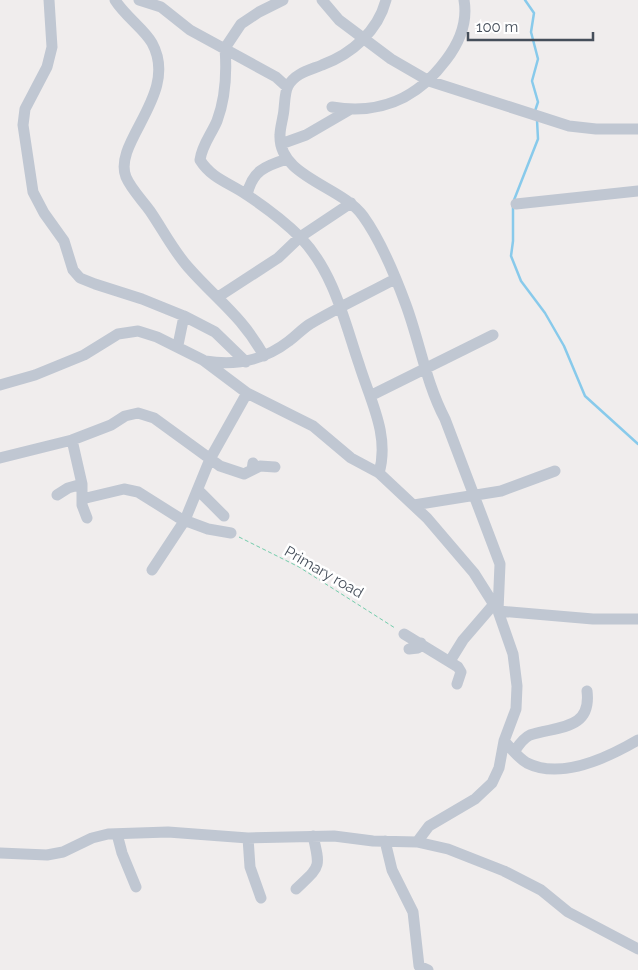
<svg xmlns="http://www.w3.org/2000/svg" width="638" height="970" font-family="Raleway,sans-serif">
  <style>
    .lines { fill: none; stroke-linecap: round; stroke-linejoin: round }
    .stream { stroke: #88caeb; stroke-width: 2.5 }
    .path { stroke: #73ccab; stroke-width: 1; stroke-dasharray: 4 2.5; stroke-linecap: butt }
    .minor { stroke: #c0c7d2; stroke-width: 11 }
    .labels { text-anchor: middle; stroke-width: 5; stroke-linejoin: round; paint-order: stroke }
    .street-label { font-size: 15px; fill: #454e5a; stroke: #fff }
  </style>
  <rect width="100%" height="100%" fill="#f0eded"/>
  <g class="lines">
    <path class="stream" d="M 525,0 L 534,13 L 531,32 L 538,59 L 532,81 L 538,102 L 535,111
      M 514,200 L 538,139 L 537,120
      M 513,205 L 513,241 L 511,256 L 521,281 L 545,313 L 564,346 L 585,396 L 638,444"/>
    <path class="path" d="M 239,537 L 299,567 L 395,628"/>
    <path class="minor" d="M 49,0 L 52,47 L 47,67 L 25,109 L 23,125 L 33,192 L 44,213 L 64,241 L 73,270 L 80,278 L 95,284 L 142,299 L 184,316 L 215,332 L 246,362
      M 115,0 C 125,16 145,30 152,43 C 180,94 112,142 126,177 C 131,189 143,201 150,211 C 163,230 173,250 188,267 C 217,300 242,316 264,356
      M 139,0 L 161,7 L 190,30 L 276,77 L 287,87
      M 283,0 L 259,12 L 241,24 L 225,48 C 227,74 226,97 217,121 C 211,135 202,145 200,160 C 212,179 230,183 247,195 C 265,207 286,223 301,238 C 334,273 344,320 359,364 C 370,400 390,435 379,473
      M 322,0 L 339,20 L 391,59 L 429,81 L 569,126 L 596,129 L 638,129
      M 386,0 C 378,31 352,54 322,65 C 310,70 295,73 288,86 C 284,93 285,108 283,116 C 282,122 280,129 280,135 C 278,177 342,186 363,216 C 381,241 395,275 406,305 C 420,343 426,383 445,419 L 500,564 L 498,611 L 593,619 L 638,619
      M 332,107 C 380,115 417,99 446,60 C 459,43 468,23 464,0
      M 281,144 L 306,135 L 349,110
      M 247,195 C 252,171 265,166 287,159
      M 516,204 L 638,191
      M 218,297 L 278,258 L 300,237 L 351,203
      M 178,345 L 184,316
      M 205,361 C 236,366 263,361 289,341 C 296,336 302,329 310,324 C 337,308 367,294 395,279
      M 0,385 L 35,375 L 84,355 L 118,334 L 138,331 L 157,337 L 203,360 L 247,393 L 313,426 L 351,458 L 379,473 L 427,518 L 474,573 L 498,611 L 513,654 L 517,686 L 516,709 L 504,741 L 499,768 L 492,783 L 475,799 L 429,826 L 417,842
      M 372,395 L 493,335
      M 72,440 L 82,484 L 82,505 L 87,518
      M 0,458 L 72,440 L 111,425 L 125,416 L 138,413 L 154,418 L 220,466 L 244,474 L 252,470 L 253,463
      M 252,470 L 260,466 L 275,467
      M 199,491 L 224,516
      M 57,495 L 68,488 L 82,484
      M 82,499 L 124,489 L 138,492 L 181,519 L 208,529 L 231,533
      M 414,505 L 501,491 L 555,471
      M 152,570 L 185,520 L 210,459 L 247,393
      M 404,634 L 458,667 L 461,672 L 457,684
      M 409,649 L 418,648 L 421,643
      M 450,661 L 463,640 L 494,604
      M 504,741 C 511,748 518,758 527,763 C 561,780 609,757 638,740
      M 514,752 C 518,746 523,738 530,735 C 556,726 592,731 587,691
      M 117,834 L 122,853 L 136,887
      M 248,838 L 250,867 L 261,898
      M 385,841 L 392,870 L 413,912 L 419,966 L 428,970
      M 0,853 L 47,855 L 63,852 L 92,838 L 108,834 L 168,832 L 248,838 L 334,836 L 373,841 L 417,842 L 448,849 L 504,871 L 541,890 L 568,912 L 638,949
      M 296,889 C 320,866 321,869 313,836"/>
  </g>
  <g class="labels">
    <g class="street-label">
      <text transform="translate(324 572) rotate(30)" y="5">Primary road</text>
    </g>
  </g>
  <path d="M468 32v8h125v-8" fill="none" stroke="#454e5a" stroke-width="2.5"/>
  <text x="476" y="32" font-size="15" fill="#454e5a" stroke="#ffffff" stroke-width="4" paint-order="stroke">100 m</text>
</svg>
